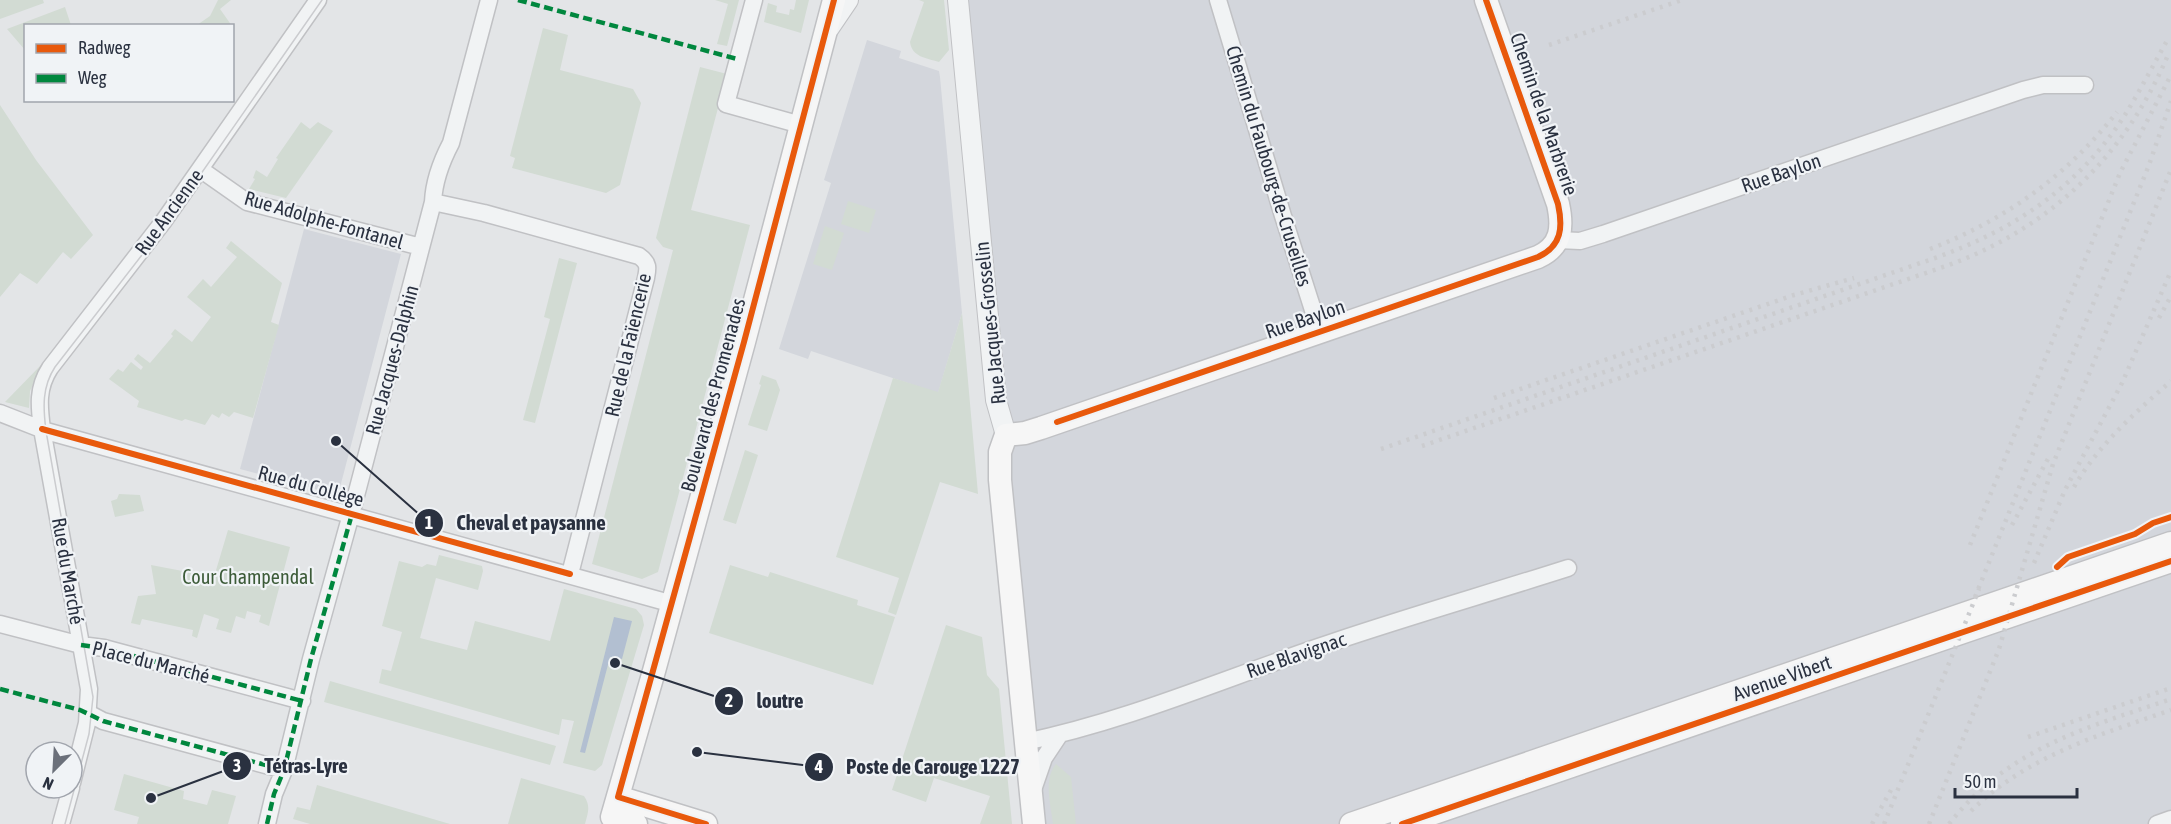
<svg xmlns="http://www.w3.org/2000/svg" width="2171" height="824" font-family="'Asap Condensed',sans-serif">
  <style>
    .built { fill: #d3d6dc }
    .green { fill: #d2dbd3 }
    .water { fill: #b2bfd1 }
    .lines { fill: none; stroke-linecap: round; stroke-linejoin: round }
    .minor-casing { stroke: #c0c1c4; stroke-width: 19 }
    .tertiary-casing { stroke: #c0c1c4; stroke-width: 22 }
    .secondary-casing { stroke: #c0c1c4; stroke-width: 25 }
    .minor { stroke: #f1f3f4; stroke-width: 16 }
    .tertiary { stroke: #f1f3f4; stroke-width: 20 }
    .secondary { stroke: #f6f6f6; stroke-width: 22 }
    .tram { stroke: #cbcccf; stroke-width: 1.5 }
    .rail { stroke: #cbcccf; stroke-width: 4.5; stroke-dasharray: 3 6; stroke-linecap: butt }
    .quiet { stroke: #00873e; stroke-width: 4.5; stroke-dasharray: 9 4.5; stroke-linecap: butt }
    .cycleway-casing { stroke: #f0f3f6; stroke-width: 10 }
    .cycleway { stroke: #e8590c; stroke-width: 6 }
    .labels { text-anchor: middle; stroke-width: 4.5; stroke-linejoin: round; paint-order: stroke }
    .street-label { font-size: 20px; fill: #2a3140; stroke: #f0f3f6 }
    .park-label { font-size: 20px; fill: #3c5b38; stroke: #f0f3f6 }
    .leader { fill: none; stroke: #2a3140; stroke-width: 2 }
    .callout-dot { fill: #2a3140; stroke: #f0f3f6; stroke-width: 2 }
    .mark-label { font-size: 18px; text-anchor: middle; font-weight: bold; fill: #fff }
    .callout-label { font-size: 21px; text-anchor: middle; font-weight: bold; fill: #2a3140; stroke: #f0f3f6; stroke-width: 4.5; stroke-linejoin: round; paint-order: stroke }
  </style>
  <rect width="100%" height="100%" fill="#e3e5e7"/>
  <path class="built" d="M 955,0 L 2171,0 L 2171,824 L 1032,824 Z
    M 867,40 L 901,51 L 899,58 L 939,71 L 940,77 L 962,313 L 938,393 L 811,351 L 808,359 L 779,349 L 831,183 L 824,180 Z
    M 304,229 L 401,254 L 338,495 L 240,469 Z"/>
  <path class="green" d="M 0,0 L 43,0 L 44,3 L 0,19 Z
    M 218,0 L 231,0 L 220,9 L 232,26 L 197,25 L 210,16 Z
    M 715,0 L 739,0 L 727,46 L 717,44 L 728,4 Z
    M 796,0 L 809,0 L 801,33 L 764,22 L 768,3 L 777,6 L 776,12 L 789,15 L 790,9 L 794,10 Z
    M 919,0 L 944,0 L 949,50 L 939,62 C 926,58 912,57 910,42 L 924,2 Z
    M 65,7 L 71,25 L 26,26 L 25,50 L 7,29 Z
    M 543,28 L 568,35 L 560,70 L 633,89 L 641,103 L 620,185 L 606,193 L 512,168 L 515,158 L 510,156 Z
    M 700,67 L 727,74 L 691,210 L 750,225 L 658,572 L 642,579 L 592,564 L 673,250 L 663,247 L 656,238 Z
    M 0,105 L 36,160 L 93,235 L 71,259 L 63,252 L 37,284 L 20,273 L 0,297 Z
    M 301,122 L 310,129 L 318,122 L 333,131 L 286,198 L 249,189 L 255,179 L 253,178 L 256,170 L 267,177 L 278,159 L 276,158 Z
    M 848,201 L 876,210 L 869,233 L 841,224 Z
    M 825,226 L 844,233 L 832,270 L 813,264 Z
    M 231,241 L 282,283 L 271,322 L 279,325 L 253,418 L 234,412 L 229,417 L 222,413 L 219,418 L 212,414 L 205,425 L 185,419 L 182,421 L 137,407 L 139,401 L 109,379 L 118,369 L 123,372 L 131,362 L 141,370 L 143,367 L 134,359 L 138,354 L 150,363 L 173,336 L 171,334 L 175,329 L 192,342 L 211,317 L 187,297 L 203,279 L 211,287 L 237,257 L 226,248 Z
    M 559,258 L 577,263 L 535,423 L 523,420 L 550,319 L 544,317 Z
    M 962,313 L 978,494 L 940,482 L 896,615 L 888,612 L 899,578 L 836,557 L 893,378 L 938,392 Z
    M 42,364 L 30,391 L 29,408 L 5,402 Z
    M 762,375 L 776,380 L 780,390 L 767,431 L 748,425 L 761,385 L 759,384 Z
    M 745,450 L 758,455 L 736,524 L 723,520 Z
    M 119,494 L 140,495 L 144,511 L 115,517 L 111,501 L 117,499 Z
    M 228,530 L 290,547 L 269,626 L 259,622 L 261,615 L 247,611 L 245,619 L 236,616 L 231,633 L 216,629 L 219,619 L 204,614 L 197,638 L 192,636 L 193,630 L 142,619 L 140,625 L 131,623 L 138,596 L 156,594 L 151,565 L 214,577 Z
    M 439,555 L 482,566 L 483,571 L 478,590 L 436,578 L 420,638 L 467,650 L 475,621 L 550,641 L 564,589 L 636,609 L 642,616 L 644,625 L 602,765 L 595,771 L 563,763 L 574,721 L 562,719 L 559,735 L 379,683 L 382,669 L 391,671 L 402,632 L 382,626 L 399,561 L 422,567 L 427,564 L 436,566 Z
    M 730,565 L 768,577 L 770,572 L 858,600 L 857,605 L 895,617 L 873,685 L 709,633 Z
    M 946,625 L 982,637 L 987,675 L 999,689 L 1012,824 L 980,824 L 990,796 L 934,778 L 926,802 L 892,790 Z
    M 330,681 L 556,746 L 550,765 L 324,702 Z
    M 1056,764 L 1071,777 L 1076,824 L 1053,824 C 1051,806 1043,779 1056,764 Z
    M 124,774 L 184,791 L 183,799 L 207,805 L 212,790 L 236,796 L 228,824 L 137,824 L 139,817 L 114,810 Z
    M 521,778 L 584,796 C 591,806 588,813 585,824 L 508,824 Z
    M 317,785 L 450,824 L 310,824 L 293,819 L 297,807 L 310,810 Z"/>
  <path class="water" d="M 614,617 L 632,621 L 622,659 L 610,657 L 585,753 L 580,752 Z"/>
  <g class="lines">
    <g class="minor-casing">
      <path id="minor" d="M 754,0 L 726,104 L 801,125
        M 1218,0 L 1283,216 L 1320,332
        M 200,169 L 247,202 L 421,247
        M 433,202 L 484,213 L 639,256 C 649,263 648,268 646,278 L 570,574
        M 1558,240 L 1580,241 L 1603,234 L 2023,90 L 2043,85 L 2085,85
        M 0,413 L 46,431 L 673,604
        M 0,624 L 81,645 L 104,648 L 302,701
        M 88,713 L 103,721 L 284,770
        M 1025,742 C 1131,720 1230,676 1333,642 C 1410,616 1490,593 1568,568
        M 72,783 L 87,723 L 89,689 L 42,429 C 39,406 37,388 50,368 L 163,222 L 318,0
        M 1033,790 L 1044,758 L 1060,734
        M 61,824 L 71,788
        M 267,824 L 274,794 L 284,770 L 311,659 L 353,507 L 433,202 C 434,180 441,162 451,143 L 489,0
        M 2157,824 L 2171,819"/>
    </g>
    <g class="tertiary-casing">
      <path id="tertiary" d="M 958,0 L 996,400 L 1006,435
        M 829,28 L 848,0"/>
    </g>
    <g class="secondary-casing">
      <path id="secondary" d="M 618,797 L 706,824
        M 636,824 L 612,817 L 654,671 L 744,342 L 834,0
        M 1034,824 L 1000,480 L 1000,452 L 1006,435 L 1025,433 L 1041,428 L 1538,257 C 1562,246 1563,227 1558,204 L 1486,0
        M 1351,824 L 2171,543
        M 1402,824 L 2171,561"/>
    </g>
    <use href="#minor" class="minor"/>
    <use href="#tertiary" class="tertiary"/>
    <use href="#secondary" class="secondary"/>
    <path class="tram" d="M 65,824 L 89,734 L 93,697 L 46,431 C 43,407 42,387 55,367 L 166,224 L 322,0"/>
    <path class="rail" d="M 1549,45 L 1682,0
      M 1930,249 C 2005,220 2067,176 2117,112
      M 2159,318 L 2171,296
      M 1494,398 L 1794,295 L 1854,278
      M 1422,446 L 1949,265 C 2051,227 2125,156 2168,55
      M 1381,449 L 1935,258 C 2013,230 2076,189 2123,118 C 2139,93 2153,65 2168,39
      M 2074,487 C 2099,444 2135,413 2171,381
      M 2012,525 L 2049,457
      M 1970,545 L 2120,173 L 2171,75
      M 2034,563 L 2065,490 L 2122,383 L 2171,271
      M 1975,597 L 2149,165 L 2171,101
      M 2028,737 L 2171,688
      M 1971,811 C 2027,756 2099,735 2171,710
      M 1872,824 L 1891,790
      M 1884,824 L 1979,589
      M 1929,824 L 1999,649 L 2053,464 L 2170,172
      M 1949,824 C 2009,748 2083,729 2171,699"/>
    <path class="quiet" d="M 518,0 L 737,59
      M 81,645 L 104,648 L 302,701
      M 0,689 L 80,710 L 103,721 L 284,770
      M 267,824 L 274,794 L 284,770 L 311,659 L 352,514"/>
    <g class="cycleway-casing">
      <path id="cycleway" d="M 1057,422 L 1538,257 C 1562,246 1563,227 1558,204 L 1486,0
        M 42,429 L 570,574
        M 2057,567 L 2068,557 L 2135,534 L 2153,523 L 2171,517
        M 706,824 L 618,797 L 744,342 L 834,0
        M 1402,824 L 2171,561"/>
    </g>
    <use href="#cycleway" class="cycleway"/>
  </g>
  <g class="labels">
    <g class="street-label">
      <text transform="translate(1544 114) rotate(71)" y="7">Chemin de la Marbrerie</text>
      <text transform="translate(1269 166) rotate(73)" y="7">Chemin du Faubourg-de-Cruseilles</text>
      <text transform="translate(1781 173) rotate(-19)" y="7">Rue Baylon</text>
      <text transform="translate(169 212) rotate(-54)" y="7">Rue Ancienne</text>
      <text transform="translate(324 220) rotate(16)" y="7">Rue Adolphe-Fontanel</text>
      <text transform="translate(1305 319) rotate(-19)" y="7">Rue Baylon</text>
      <text transform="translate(990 323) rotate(-96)" y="7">Rue Jacques-Grosselin</text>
      <text transform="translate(628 345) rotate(-77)" y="7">Rue de la Faïencerie</text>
      <text transform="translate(392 360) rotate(-75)" y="7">Rue Jacques-Dalphin</text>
      <text transform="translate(713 395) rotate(-75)" y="7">Boulevard des Promenades</text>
      <text transform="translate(311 486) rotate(15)" y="7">Rue du Collège</text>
      <text transform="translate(68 571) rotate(80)" y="7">Rue du Marché</text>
      <text transform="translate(1296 655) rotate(-19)" y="7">Rue Blavignac</text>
      <text transform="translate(151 662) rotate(14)" y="7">Place du Marché</text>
      <text transform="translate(1782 678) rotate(-19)" y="7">Avenue Vibert</text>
    </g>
    <g class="park-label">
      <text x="248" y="584">Cour Champendal</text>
    </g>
  </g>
  <path class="leader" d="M336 441L429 523M615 663L729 701M151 798L237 766M697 752L819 767"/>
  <g class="callout-dot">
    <circle cx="336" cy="441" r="6"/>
    <circle cx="615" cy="663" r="6"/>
    <circle cx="151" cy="798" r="6"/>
    <circle cx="697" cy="752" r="6"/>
    <circle cx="429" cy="523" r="15"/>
    <circle cx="729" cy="701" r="15"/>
    <circle cx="237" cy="766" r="15"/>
    <circle cx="819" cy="767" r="15"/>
  </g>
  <g class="mark-label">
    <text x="429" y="529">1</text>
    <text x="729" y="707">2</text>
    <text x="237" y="772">3</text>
    <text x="819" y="773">4</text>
  </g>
  <g class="callout-label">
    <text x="531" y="530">Cheval et paysanne</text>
    <text x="780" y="708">loutre</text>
    <text x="306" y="773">Tétras-Lyre</text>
    <text x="933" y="774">Poste de Carouge 1227</text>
  </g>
  <rect x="24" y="24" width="210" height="78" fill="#f0f3f6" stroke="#a1a5ad" stroke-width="1.5"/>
  <rect x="36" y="44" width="30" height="9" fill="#e8590c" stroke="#a1a5ad" stroke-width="1.5"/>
  <text x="78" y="54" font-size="18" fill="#2a3140">Radweg</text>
  <rect x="36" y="74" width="30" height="9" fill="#00873e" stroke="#a1a5ad" stroke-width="1.5"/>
  <text x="78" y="84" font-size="18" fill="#2a3140">Weg</text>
  <g transform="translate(54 770) rotate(204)"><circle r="28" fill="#f0f3f6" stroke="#a1a5ad" stroke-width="1.5"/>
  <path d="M0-4.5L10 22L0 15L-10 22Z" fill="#6b707a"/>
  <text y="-9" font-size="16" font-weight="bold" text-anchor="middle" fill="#2a3140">N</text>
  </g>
  <path d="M1955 788v9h122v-9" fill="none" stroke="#2a3140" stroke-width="3"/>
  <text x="1964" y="788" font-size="18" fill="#2a3140" stroke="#f0f3f6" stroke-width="4.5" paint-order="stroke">50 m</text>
</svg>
